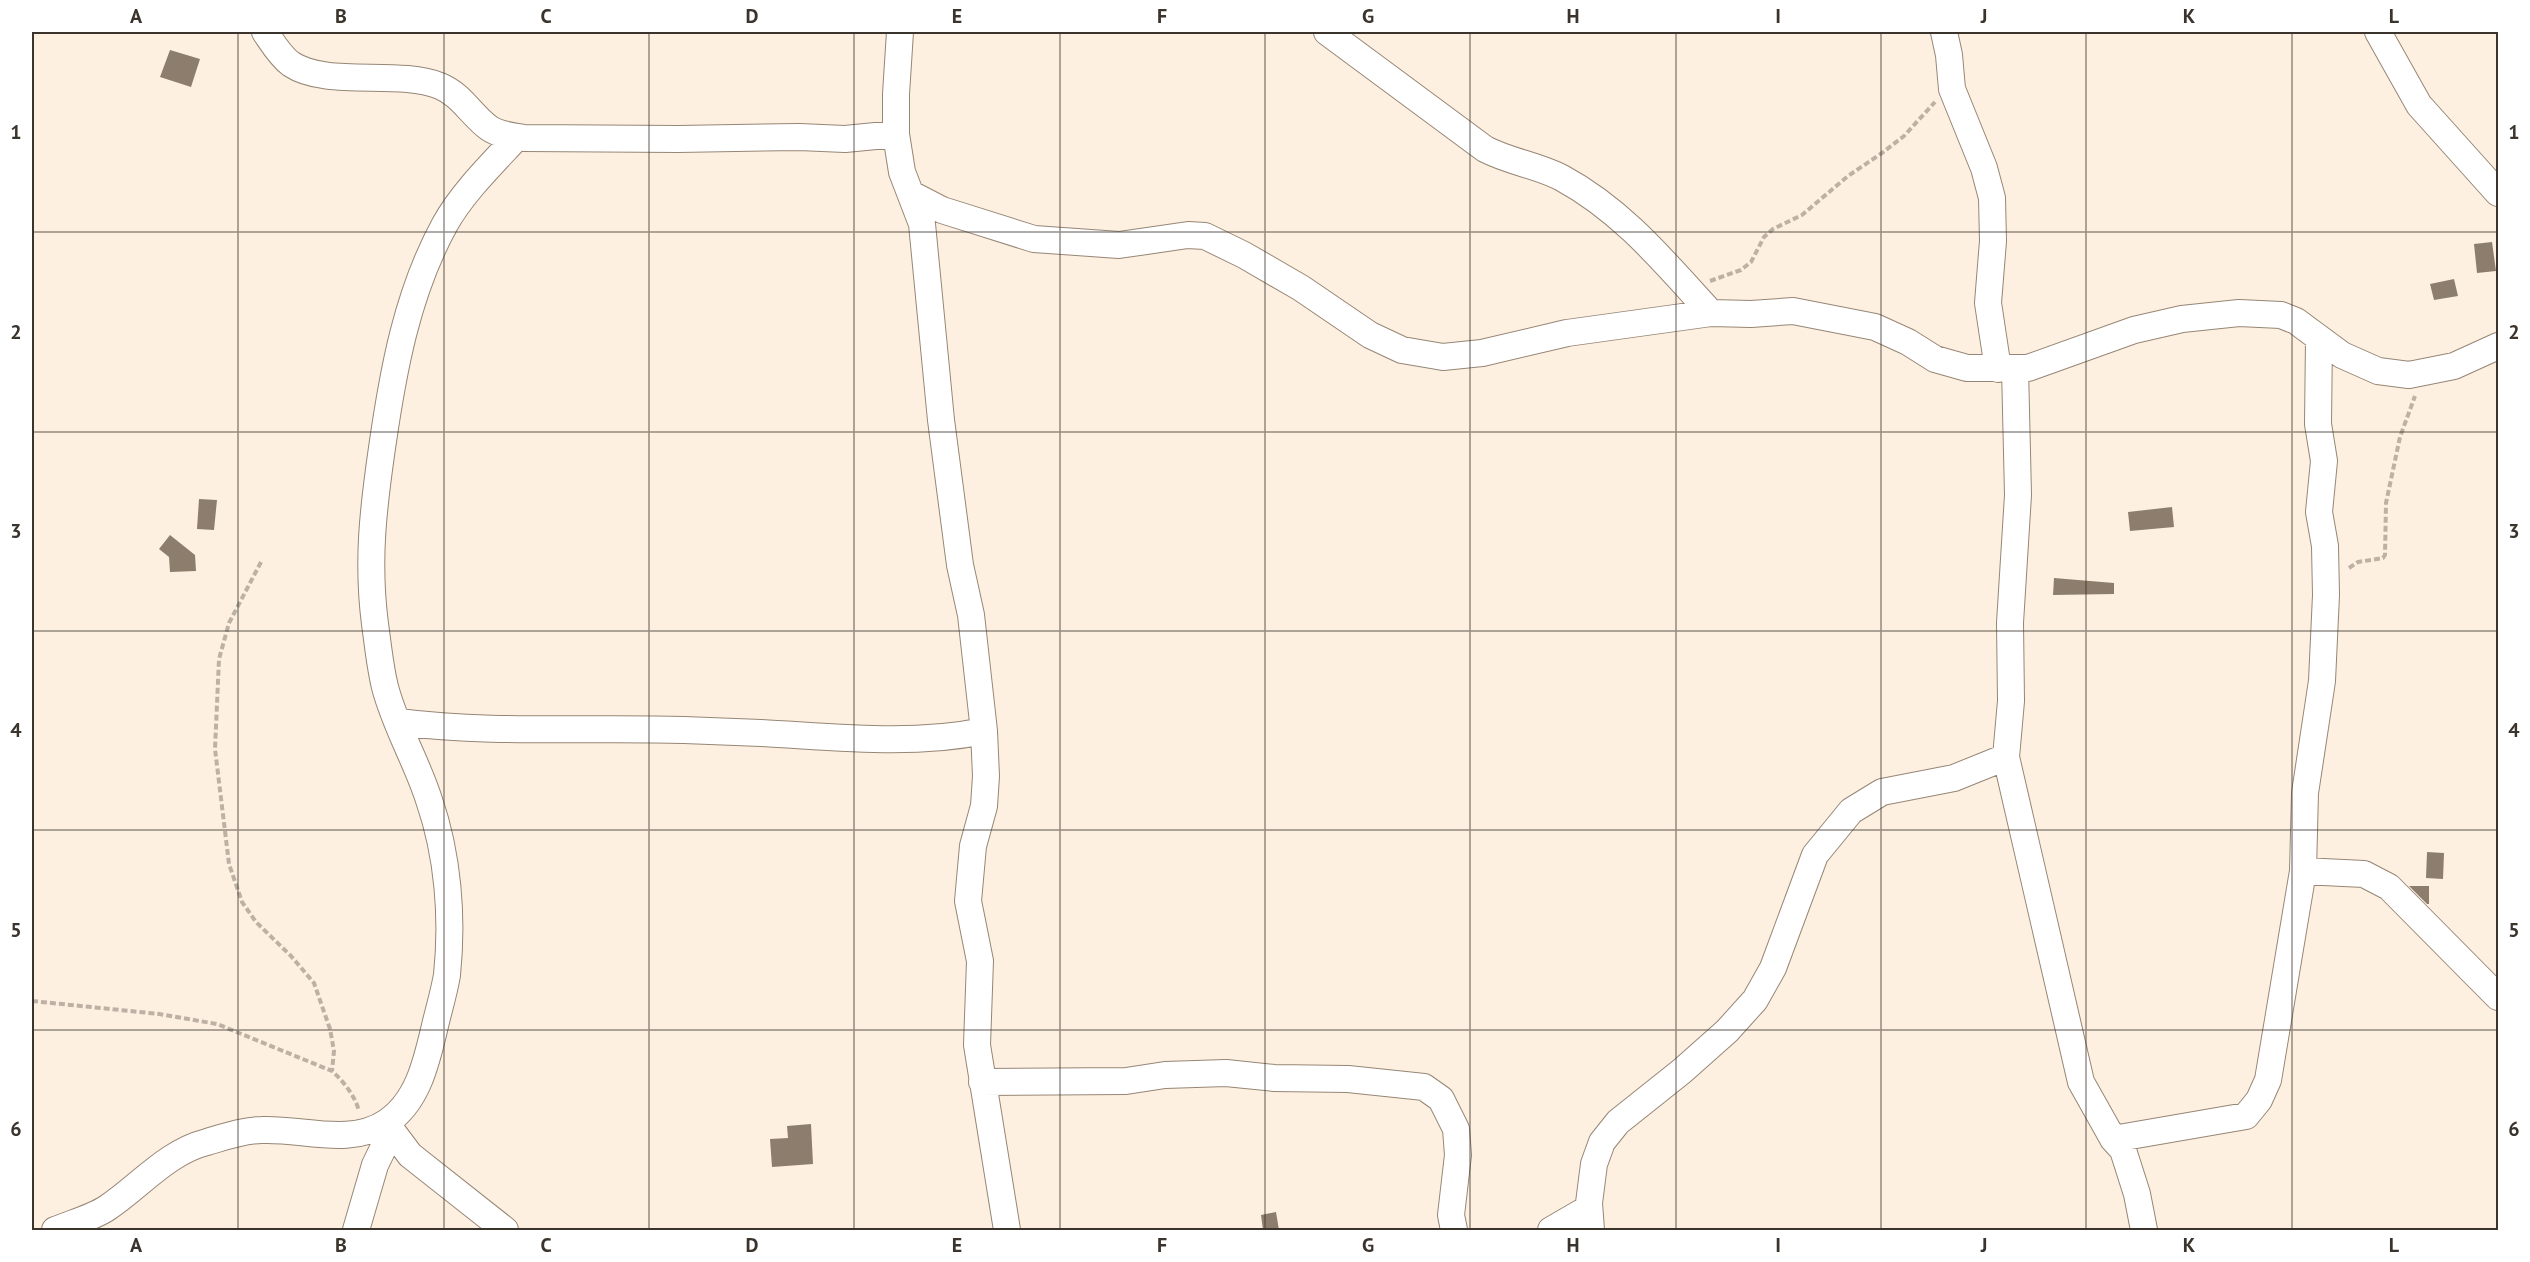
<svg xmlns="http://www.w3.org/2000/svg" width="2530" height="1262" font-family="'PT Sans',sans-serif">
  <style>
    .building { fill: #8d7d6c }
    .lines { fill: none; stroke-linecap: round; stroke-linejoin: round }
    .street-casing { stroke: #968675; stroke-width: 28 }
    .path { stroke: #bcb1a4; stroke-width: 4; stroke-dasharray: 6 3; stroke-linecap: butt }
    .street { stroke: #fff; stroke-width: 26 }
    .grid { fill: none; stroke: #3b342d; stroke-width: 1.5; stroke-opacity: 0.55 }
    .neatline { fill: none; stroke: #3b342d; stroke-width: 2 }
    .grid-label { font-size: 20px; text-anchor: middle; font-weight: bold; fill: #3b342d }
  </style>
  <rect width="100%" height="100%" fill="#fef0e1"/>
  <path class="building" d="M 170,50 L 200,59 L 191,87 L 160,77 Z
    M 2492,242 L 2496,271 L 2477,273 L 2474,244 Z
    M 2454,279 L 2458,296 L 2434,300 L 2430,284 Z
    M 199,499 L 217,500 L 214,530 L 197,529 Z
    M 2172,507 L 2174,527 L 2130,531 L 2128,512 Z
    M 170,535 L 195,555 L 196,571 L 170,572 L 169,557 L 159,549 Z
    M 2054,578 L 2114,583 L 2114,594 L 2053,595 Z
    M 2427,852 L 2444,853 L 2443,879 L 2426,878 Z
    M 2409,886 L 2429,886 L 2429,904 L 2427,904 Z
    M 811,1124 L 813,1164 L 772,1167 L 770,1139 L 788,1138 L 787,1126 Z
    M 1276,1212 L 1279,1230 L 1263,1230 L 1261,1215 Z"/>
  <g class="lines">
    <g class="street-casing">
      <path id="street" d="M 265,32 C 272,42 280,56 291,64 C 327,88 398,69 440,86 C 462,95 471,115 489,128 C 499,135 512,136 524,138 L 678,139 L 799,137 L 845,139 L 896,134
        M 900,32 L 896,94 L 896,134 L 902,172 L 922,224 L 941,420 L 960,565 L 971,615 L 984,731 L 986,776 L 984,806 L 973,846 L 968,901 L 980,961 L 977,1045 L 1007,1230
        M 1327,32 L 1485,149 C 1510,162 1537,165 1562,178 C 1623,211 1665,263 1711,313
        M 1944,32 L 1949,55 L 1952,89 L 1984,168 L 1992,198 L 1993,241 L 1988,303 L 1998,369
        M 2378,32 L 2419,105 L 2498,193
        M 911,194 L 942,210 L 1034,239 L 1119,245 L 1188,235 L 1205,236 L 1244,255 L 1301,288 L 1370,335 L 1402,350 L 1443,357 L 1482,353 L 1567,333 L 1711,313 L 1751,314 L 1793,311 L 1875,327 L 1908,342 L 1935,359 L 1967,368 L 2028,368 L 2134,330 L 2182,319 L 2239,313 L 2281,315 L 2296,321 L 2342,355 L 2378,371 L 2409,375 L 2454,366 L 2498,346
        M 2015,368 L 2018,495 L 2010,623 L 2011,701 L 2006,757 L 2081,1082 L 2113,1139 L 2123,1150 L 2137,1194 L 2144,1230
        M 398,722 C 493,734 588,727 684,730 C 710,731 736,732 761,733 C 835,737 911,746 984,731
        M 2303,871 L 2364,874 L 2389,887 L 2498,997
        M 982,1082 L 1126,1081 L 1165,1075 L 1226,1073 L 1274,1078 L 1348,1079 L 1424,1087 L 1441,1099 L 1456,1129 L 1458,1155 L 1451,1215 L 1454,1230
        M 386,1123 L 410,1155 L 505,1230
        M 2113,1139 L 2246,1116 L 2259,1100 L 2268,1080 L 2303,871 L 2305,793 L 2322,681 L 2326,595 L 2325,546 L 2319,512 L 2324,461 L 2318,424 L 2319,339
        M 55,1230 C 72,1223 92,1218 107,1208 C 140,1186 167,1152 207,1142 C 224,1137 244,1130 262,1130 C 302,1128 350,1147 387,1122 C 417,1102 426,1064 434,1030 C 438,1012 444,993 447,975 C 453,917 448,855 429,800 C 417,762 395,726 385,687 C 380,667 378,645 375,624 C 367,562 373,510 382,448 C 393,371 407,293 445,224 C 463,192 492,164 517,137
        M 356,1230 L 375,1165 L 392,1130
        M 1551,1230 L 1589,1208
        M 1591,1230 L 1589,1203 L 1594,1164 L 1602,1142 L 1618,1122 L 1682,1071 L 1727,1031 L 1755,1000 L 1773,968 L 1815,855 L 1851,811 L 1882,792 L 1954,778 L 2006,757"/>
    </g>
    <path class="path" d="M 1710,281 L 1741,270 L 1751,262 L 1764,237 L 1773,229 L 1802,215 L 1848,176 L 1882,153 L 1904,136 L 1935,102
      M 261,562 L 229,623 L 219,659 L 215,749 L 229,864 L 242,902 L 256,922 L 291,956 L 314,983 L 330,1029 L 334,1051 L 332,1071
      M 2349,568 L 2358,562 L 2383,558 L 2385,555 L 2386,503 L 2400,437 L 2415,396
      M 32,1001 L 159,1014 L 217,1024 L 332,1071 C 344,1082 355,1096 359,1111"/>
    <use href="#street" class="street"/>
  </g>
  <path class="grid" d="M 238,32 L 238,1230M 444,32 L 444,1230M 649,32 L 649,1230M 854,32 L 854,1230M 1060,32 L 1060,1230M 1265,32 L 1265,1230M 1470,32 L 1470,1230M 1676,32 L 1676,1230M 1881,32 L 1881,1230M 2086,32 L 2086,1230M 2292,32 L 2292,1230M 32,232 L 2498,232M 32,432 L 2498,432M 32,631 L 2498,631M 32,830 L 2498,830M 32,1030 L 2498,1030"/>
  <rect width="2530" height="1262" fill="none" stroke="#ffffff" stroke-width="66"/>
  <rect x="33" y="33" width="2464" height="1196" class="neatline"/>
  <g class="grid-label">
    <text x="136" y="23">A</text>
    <text x="341" y="23">B</text>
    <text x="546" y="23">C</text>
    <text x="752" y="23">D</text>
    <text x="957" y="23">E</text>
    <text x="1162" y="23">F</text>
    <text x="1368" y="23">G</text>
    <text x="1573" y="23">H</text>
    <text x="1778" y="23">I</text>
    <text x="1984" y="23">J</text>
    <text x="2189" y="23">K</text>
    <text x="2394" y="23">L</text>
    <text x="16" y="139">1</text>
    <text x="2514" y="139">1</text>
    <text x="16" y="339">2</text>
    <text x="2514" y="339">2</text>
    <text x="16" y="538">3</text>
    <text x="2514" y="538">3</text>
    <text x="16" y="737">4</text>
    <text x="2514" y="737">4</text>
    <text x="16" y="937">5</text>
    <text x="2514" y="937">5</text>
    <text x="16" y="1136">6</text>
    <text x="2514" y="1136">6</text>
    <text x="136" y="1252">A</text>
    <text x="341" y="1252">B</text>
    <text x="546" y="1252">C</text>
    <text x="752" y="1252">D</text>
    <text x="957" y="1252">E</text>
    <text x="1162" y="1252">F</text>
    <text x="1368" y="1252">G</text>
    <text x="1573" y="1252">H</text>
    <text x="1778" y="1252">I</text>
    <text x="1984" y="1252">J</text>
    <text x="2189" y="1252">K</text>
    <text x="2394" y="1252">L</text>
  </g>
</svg>
